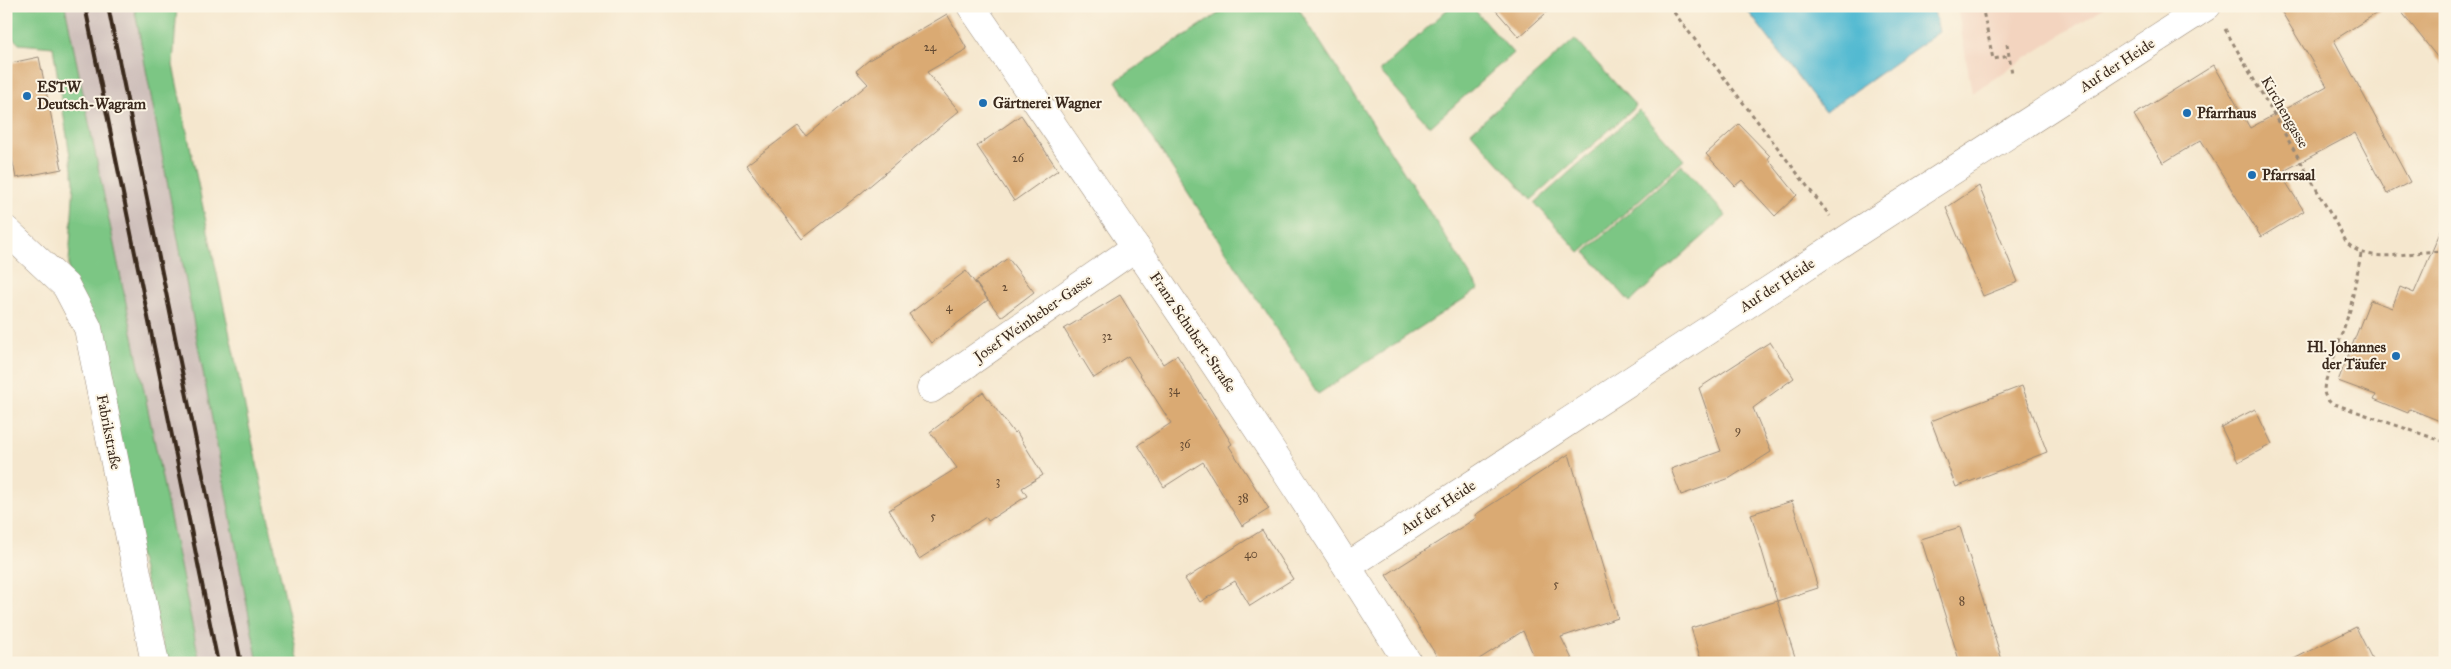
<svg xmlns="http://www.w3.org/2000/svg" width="2451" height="669" font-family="'IM FELL Great Primer',serif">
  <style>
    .built { fill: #f3d4bf }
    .industrial { fill: #cfc0bb }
    .green { fill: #7cc684; stroke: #5c7851 }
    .water { fill: #53bad1; stroke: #477278 }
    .building { fill: #daaa73 }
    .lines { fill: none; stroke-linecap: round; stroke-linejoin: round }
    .street-casing { stroke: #988876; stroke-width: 29 }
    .path { stroke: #988876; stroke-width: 3; stroke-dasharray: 4 4; stroke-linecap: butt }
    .street { stroke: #fff; stroke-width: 28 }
    .rail { stroke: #3b2a1e; stroke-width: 4 }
    .poi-dot { fill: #1f6fb2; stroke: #fcf5e5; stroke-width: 2 }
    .labels { text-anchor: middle; stroke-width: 4; stroke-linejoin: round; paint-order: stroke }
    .number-label { font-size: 12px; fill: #634a33 }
    .street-label { font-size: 15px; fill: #3b2a1e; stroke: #fcf5e5 }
    .poi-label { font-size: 15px; font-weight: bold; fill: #3b2a1e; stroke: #fcf5e5; text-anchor: start }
  </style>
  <rect width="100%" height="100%" fill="#fcf5e5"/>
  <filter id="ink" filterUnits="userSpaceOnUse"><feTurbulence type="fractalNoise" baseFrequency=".02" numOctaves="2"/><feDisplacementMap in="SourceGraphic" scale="10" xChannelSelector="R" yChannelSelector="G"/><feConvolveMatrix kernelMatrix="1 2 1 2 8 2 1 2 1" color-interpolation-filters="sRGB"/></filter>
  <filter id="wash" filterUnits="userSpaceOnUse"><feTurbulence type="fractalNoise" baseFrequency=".0096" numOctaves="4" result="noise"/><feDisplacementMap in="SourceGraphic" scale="20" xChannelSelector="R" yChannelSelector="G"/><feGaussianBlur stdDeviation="1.12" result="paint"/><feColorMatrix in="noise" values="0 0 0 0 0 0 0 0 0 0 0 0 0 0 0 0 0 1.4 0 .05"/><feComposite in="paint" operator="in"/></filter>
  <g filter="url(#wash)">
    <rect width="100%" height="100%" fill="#f5e7ce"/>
    <path class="built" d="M 1957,6 L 2106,6 L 1972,93 Z"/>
    <path class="industrial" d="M 65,6 L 134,6 L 258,663 L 200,663 Z"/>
    <path class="green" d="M 6,6 L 65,6 L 200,663 L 167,663 L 68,279 L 74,181 L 53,47 L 19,44 L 6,31 Z
      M 134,6 L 177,6 L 173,65 L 299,663 L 258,663 Z
      M 1230,6 L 1297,6 L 1479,289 L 1318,394 L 1116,81 Z
      M 1451,6 L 1471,6 L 1513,53 L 1430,127 L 1380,71 Z
      M 1575,39 L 1636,106 L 1531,200 L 1471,132 Z
      M 1639,110 L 1684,160 L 1580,253 L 1535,203 Z
      M 1682,165 L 1726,216 L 1630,302 L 1585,252 Z"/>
    <path class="water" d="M 1744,6 L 1933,6 L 1939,32 L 1825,112 Z"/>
    <g id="blocks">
      <path class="building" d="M 1492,6 L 1554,6 L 1519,37 Z
        M 2278,6 L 2388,6 L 2334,40 L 2410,182 L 2387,194 L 2355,133 L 2280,173 L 2304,211 L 2261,237 L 2201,140 L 2163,163 L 2134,115 L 2214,65 L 2250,128 L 2327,86 Z
        M 2397,6 L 2445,6 L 2445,67 Z
        M 947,14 L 967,49 L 927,72 L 959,111 L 860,194 L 802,239 L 746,165 L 798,126 L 806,136 L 868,84 L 856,71 L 869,60 Z
        M 39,57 L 62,169 L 16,178 L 6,128 L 6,64 Z
        M 1021,115 L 1058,170 L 1014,201 L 977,146 Z
        M 1739,124 L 1770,156 L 1768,159 L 1797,195 L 1775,216 L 1742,180 L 1735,186 L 1706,154 Z
        M 1979,186 L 2018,282 L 1983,296 L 1946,208 Z
        M 2445,221 L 2445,423 L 2410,409 L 2408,413 L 2374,399 L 2376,395 L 2338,381 L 2370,300 L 2392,308 L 2400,287 L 2414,293 Z
        M 1008,258 L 1034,292 L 1001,317 L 975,282 Z
        M 966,271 L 988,300 L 931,343 L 909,314 Z
        M 1120,295 L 1163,364 L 1177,355 L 1232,444 L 1229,446 L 1269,509 L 1242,526 L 1203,462 L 1164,487 L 1138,445 L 1171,423 L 1128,356 L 1094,378 L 1064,329 Z
        M 1770,342 L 1794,378 L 1753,408 L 1771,452 L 1730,478 L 1681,495 L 1671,469 L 1721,451 L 1699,388 Z
        M 2022,386 L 2047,452 L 1956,487 L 1931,421 Z
        M 983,392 L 1014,433 L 1016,431 L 1043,475 L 1022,488 L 1027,496 L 988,521 L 986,517 L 919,559 L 889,510 L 957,468 L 930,432 Z
        M 2255,409 L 2272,444 L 2238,462 L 2221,427 Z
        M 1569,454 L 1618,618 L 1561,637 L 1574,663 L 1537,663 L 1523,631 L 1473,663 L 1441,663 L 1386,575 L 1476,518 L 1475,515 Z
        M 1792,501 L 1818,588 L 1777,601 L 1751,514 Z
        M 1960,527 L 2003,663 L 1960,663 L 1921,539 Z
        M 1262,530 L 1293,579 L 1250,606 L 1235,581 L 1200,602 L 1185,579 Z
        M 1777,601 L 1797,663 L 1702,663 L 1691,628 Z
        M 2356,627 L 2374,663 L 2286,663 Z"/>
    </g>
  </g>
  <g filter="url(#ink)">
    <use href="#blocks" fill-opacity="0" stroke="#988876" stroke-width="1"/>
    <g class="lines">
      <g class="street-casing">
        <path id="street" d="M 971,6 C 1120,223 1269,440 1408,663
          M 6,230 L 66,286 L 88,328 L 155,663
          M 931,389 L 1136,247
          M 1348,566 L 1847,239 L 2207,6"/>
      </g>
      <path class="path" d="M 1669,6 L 1830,216
        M 1982,6 L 1993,59 L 2009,56
        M 2225,29 L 2347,243 C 2373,268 2413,248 2445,252
        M 2007,44 L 2012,73
        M 2361,254 L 2350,310 L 2325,383 C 2323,392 2324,397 2331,403 L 2445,442"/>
      <use href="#street" class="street"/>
      <path class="rail" d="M 85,6 L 218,663
        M 108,6 L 241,663"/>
    </g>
  </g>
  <g class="poi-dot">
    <circle cx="27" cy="96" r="5"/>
    <circle cx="983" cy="103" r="5"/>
    <circle cx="2187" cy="113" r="5"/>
    <circle cx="2252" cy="175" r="5"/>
    <circle cx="2396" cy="356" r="5"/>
  </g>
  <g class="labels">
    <g class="number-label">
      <text x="930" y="51">24</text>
      <text x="1018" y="162">26</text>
      <text x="1005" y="291">2</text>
      <text x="949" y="311">4</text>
      <text x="1107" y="340">32</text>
      <text x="1174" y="394">34</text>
      <text x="1738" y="434">9</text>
      <text x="1185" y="448">36</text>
      <text x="998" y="485">3</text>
      <text x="1243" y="502">38</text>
      <text x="933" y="520">5</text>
      <text x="1251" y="558">40</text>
      <text x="1556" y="588">5</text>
      <text x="1962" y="605">8</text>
    </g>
    <g class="street-label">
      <text transform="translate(2117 65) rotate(-33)" y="5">Auf der Heide</text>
      <text transform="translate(2285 112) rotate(60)" y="5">Kirchengasse</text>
      <text transform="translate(1777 285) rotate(-33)" y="5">Auf der Heide</text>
      <text transform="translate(1033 318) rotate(-35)" y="5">Josef Weinheber-Gasse</text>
      <text transform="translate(1193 332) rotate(56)" y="5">Franz Schubert-Straße</text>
      <text transform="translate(109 432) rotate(79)" y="5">Fabrikstraße</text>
      <text transform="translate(1438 507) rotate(-33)" y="5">Auf der Heide</text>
    </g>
    <g class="poi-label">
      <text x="37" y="92">ESTW<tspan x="37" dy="17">Deutsch-Wagram</tspan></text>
      <text x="993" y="108">Gärtnerei Wagner</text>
      <text x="2197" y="118">Pfarrhaus</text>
      <text x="2262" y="180">Pfarrsaal</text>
      <text x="2386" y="352" text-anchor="end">Hl. Johannes<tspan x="2386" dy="17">der Täufer</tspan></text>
    </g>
  </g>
  <rect width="2451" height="669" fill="none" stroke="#fcf5e5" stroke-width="25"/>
</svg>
